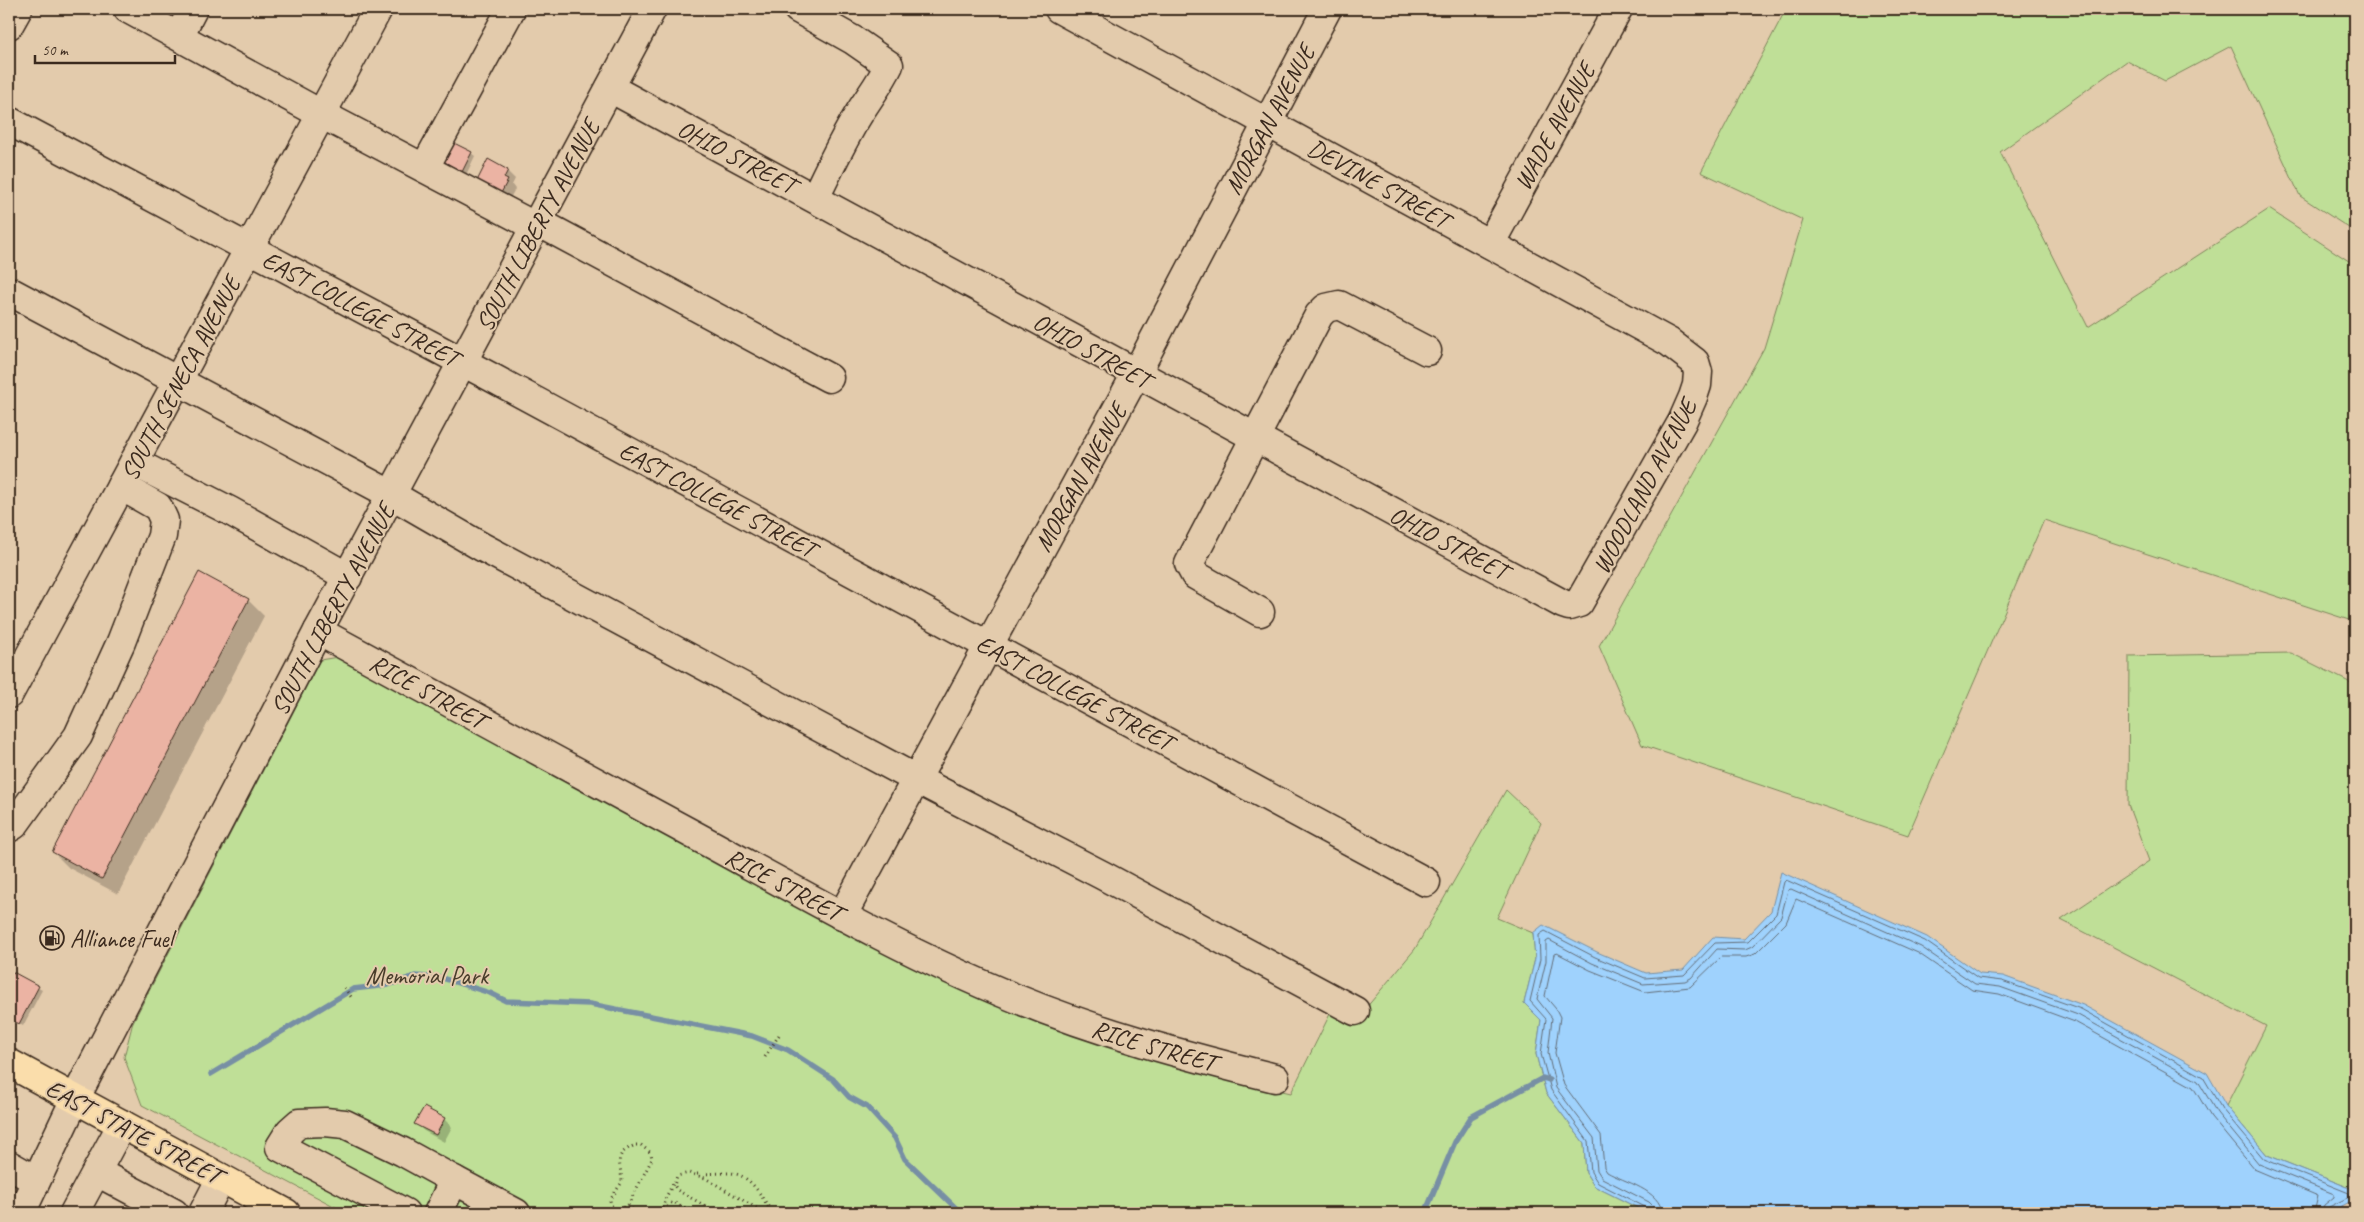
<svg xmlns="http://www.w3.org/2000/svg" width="2364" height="1222" font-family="Caveat,sans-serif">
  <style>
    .green { fill: #bfdf97; stroke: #7d845a }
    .water { fill: #9fd2fd; stroke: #778fa4 }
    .shadow { fill: #0003 }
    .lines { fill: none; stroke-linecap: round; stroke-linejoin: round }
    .shore { stroke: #636d77; stroke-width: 1 }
    .stream { stroke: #778fa4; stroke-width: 5.5 }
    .building { fill: #ebb3a3; stroke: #3b2a1e }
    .minor-casing { stroke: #3b2a1e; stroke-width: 31 }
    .highway-casing { stroke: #3b2a1e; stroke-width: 31 }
    .path { stroke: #3b2a1e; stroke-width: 3; stroke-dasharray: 1 4; stroke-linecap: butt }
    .minor { stroke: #e3cbac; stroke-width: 28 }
    .highway { stroke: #faddab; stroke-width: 28 }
    .labels { text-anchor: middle; stroke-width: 4; stroke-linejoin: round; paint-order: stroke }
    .street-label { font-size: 25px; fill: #3b2a1e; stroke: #e3cbac }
    .poi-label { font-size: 25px; fill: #3b2a1e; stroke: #e3cbac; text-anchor: start }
    .park-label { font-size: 25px; fill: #483c2a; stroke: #e3cbac }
  </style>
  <rect width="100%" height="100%" fill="#e3cbac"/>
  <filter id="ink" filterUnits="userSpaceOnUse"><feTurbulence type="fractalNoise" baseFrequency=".02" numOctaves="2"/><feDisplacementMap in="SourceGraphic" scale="10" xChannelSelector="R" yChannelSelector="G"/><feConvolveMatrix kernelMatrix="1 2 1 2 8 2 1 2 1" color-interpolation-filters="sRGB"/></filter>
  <g filter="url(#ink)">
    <path class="green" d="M 1786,9 L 2355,9 L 2355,232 L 2300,196 L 2231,46 L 2165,81 L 2127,61 L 2000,152 L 2088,327 L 2269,209 L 2355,265 L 2355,622 L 2044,520 L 1908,835 L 1642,745 L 1599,646 L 1764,348 L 1803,220 L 1701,172 Z
      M 2291,653 L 2355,685 L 2355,1190 L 2267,1155 L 2226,1106 L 2266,1026 L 2061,920 L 2149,861 L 2128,805 L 2129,656 Z
      M 338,657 L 834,924 L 1278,1090 L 1291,1093 L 1330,1014 L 1356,1020 L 1415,949 L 1506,790 L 1541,823 L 1497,918 L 1533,933 L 1535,959 L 1524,1003 L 1541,1020 L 1536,1054 L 1546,1093 L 1584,1143 L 1586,1173 L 1594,1186 L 1648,1213 L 347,1213 L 142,1105 L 124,1057 L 133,1022 L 320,660 Z"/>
    <path class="water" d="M 1781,872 L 1927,937 L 1980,974 L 2003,976 L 2083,1005 L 2207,1073 L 2226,1106 L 2267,1155 L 2355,1190 L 2355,1199 L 2329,1213 L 1648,1213 L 1594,1186 L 1586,1173 L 1584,1143 L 1546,1093 L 1536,1054 L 1541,1020 L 1524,1003 L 1535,959 L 1533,933 L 1543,925 L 1597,952 L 1646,973 L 1683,970 L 1713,937 L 1744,939 L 1771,911 Z"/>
    <path class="shadow" d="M 471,153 L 475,156 L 466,175 L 443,160 Z
      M 507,171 L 515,179 L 512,185 L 515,189 L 508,202 L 493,197 Z
      M 248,600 L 264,616 L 118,894 L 69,868 L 53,852 Z
      M 13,974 L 42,990 L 23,1026 L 9,1018 L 9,983 Z
      M 444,1119 L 452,1127 L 444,1142 L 424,1131 L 416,1124 Z"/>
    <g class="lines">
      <path class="shore" d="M 1648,1213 L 1645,1207 L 1598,1183 L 1591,1172 L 1588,1141 L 1551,1090 L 1541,1054 L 1546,1019 L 1530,1001 L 1540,959 L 1539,935 L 1545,931 L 1595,957 L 1645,978 L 1684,975 L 1715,943 L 1748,942 L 1776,914 L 1784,882 L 1786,880 L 1925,941 L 1978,978 L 2002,981 L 2081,1009 L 2203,1077 L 2222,1109 L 2264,1159 L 2349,1193 L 2349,1197 L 2329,1207 L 2327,1213
        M 1655,1213 L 1653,1206 L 1649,1202 L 1602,1178 L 1597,1170 L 1594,1138 L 1556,1088 L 1548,1053 L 1552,1018 L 1537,999 L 1546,961 L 1546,942 L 1549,940 L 1592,963 L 1643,984 L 1685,981 L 1691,978 L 1717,949 L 1745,950 L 1752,947 L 1781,917 L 1788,890 L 1791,889 L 1921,947 L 1975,984 L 2000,987 L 2078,1015 L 2198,1081 L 2217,1113 L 2259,1164 L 2334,1194 L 2334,1197 L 2324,1205 L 2321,1213
        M 1662,1213 C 1661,1190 1624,1182 1607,1172 L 1604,1167 L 1601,1135 L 1564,1085 L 1555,1053 L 1560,1017 L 1556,1009 L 1545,996 L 1554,954 L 1557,953 L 1590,970 L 1645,992 L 1690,987 L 1721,957 L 1746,957 L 1755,954 L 1786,923 L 1796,899 L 1918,953 L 1972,990 L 1999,994 L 2075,1022 L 2193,1087 L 2211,1117 L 2254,1169 L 2318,1196 L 2314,1213"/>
      <path class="stream" d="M 211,1074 L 353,989 L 388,985 L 415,976 L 442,978 L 490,993 L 506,1001 L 590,1004 L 752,1036 L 788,1050 L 833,1079 L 849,1097 L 867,1107 L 895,1138 L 905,1159 L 961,1213
        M 1425,1213 L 1455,1142 L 1471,1117 L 1543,1078 L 1549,1080"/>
    </g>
    <path class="building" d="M 452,142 L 472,152 L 462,172 L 441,160 Z
      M 488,159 L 508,170 L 504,178 L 508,180 L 500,195 L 477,181 Z
      M 199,572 L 249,599 L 102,879 L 52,852 Z
      M 13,972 L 39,986 L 19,1024 L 9,1018 L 9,980 Z
      M 424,1107 L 445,1118 L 436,1135 L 414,1124 Z"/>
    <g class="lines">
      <g class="minor-casing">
        <g id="minor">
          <path d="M 128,9 L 321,114 L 536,227"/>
          <path d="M 798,9 L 853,40 L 889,65 C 881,82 870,96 860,112 C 843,139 829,169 815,198"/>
          <path d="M 9,25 L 18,9"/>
          <path d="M 179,36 L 193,9"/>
          <path d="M 610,88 L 1563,604 L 1569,606 L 1579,603 L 1682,422 L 1693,397 L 1697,385 L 1698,372 L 1695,362 L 1669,342 L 1059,9"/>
          <path d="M 9,121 L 489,376 L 1426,882"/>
          <path d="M 425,167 L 511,9"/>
          <path d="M 538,222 L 829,378"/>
          <path d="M 1490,244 L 1618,9"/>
          <path d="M 9,291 L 392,495 L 482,547 L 916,779 L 1102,875 L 1355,1011"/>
          <path d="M 134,462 L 230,511 L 348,577"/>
          <path d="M 1260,612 L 1195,575 L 1189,564 L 1319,315 L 1326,308 L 1339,305 L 1427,351"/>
          <path id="s1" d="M 318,631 C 448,702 577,772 707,842 C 808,897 909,955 1015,998 C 1100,1033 1187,1056 1275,1078"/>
          <path d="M 9,694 L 378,9"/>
          <path d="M 9,828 L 14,825 L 78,736 L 121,642 L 162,536 L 164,520 L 158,507 L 121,486"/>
          <path d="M 842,916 L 1136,374 L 1327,9"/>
          <path d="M 9,1165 L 35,1180"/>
          <path d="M 97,1172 L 174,1213"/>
          <path d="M 21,1213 L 75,1099 L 318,631 L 652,9"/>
          <path d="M 74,1213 L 122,1124"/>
          <path d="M 203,1213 L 221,1178"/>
          <path d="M 405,1213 L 280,1147 L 290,1131 L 299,1123 L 325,1122 L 345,1124 L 403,1152 L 454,1180"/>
          <path d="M 438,1213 L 454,1180 L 516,1213"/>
        </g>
      </g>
      <g class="highway-casing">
        <path id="highway" d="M 9,1063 L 286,1213"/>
      </g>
      <path class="path" d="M 344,988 L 352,998
        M 765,1057 L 779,1035
        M 636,1145 L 641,1145 L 651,1153 L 652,1159 L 628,1205 L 618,1211 L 611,1205 L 610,1200 L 622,1182 C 621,1163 612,1154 636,1145 Z
        M 697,1174 C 708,1174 719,1173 730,1173 C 751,1174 762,1197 772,1213
        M 628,1205 L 636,1213
        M 662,1208 L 673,1202 L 696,1213
        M 661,1213 L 665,1199 L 674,1182
        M 718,1213 L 677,1190 L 674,1185 L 677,1176 L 689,1173 L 705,1178 L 765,1213"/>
      <use href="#minor" class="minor"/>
      <use href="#highway" class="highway"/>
    </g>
  </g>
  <defs>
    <g id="fuel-ring" transform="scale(1.25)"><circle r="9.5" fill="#e3cbac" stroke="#3b2a1e" stroke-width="1.5"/><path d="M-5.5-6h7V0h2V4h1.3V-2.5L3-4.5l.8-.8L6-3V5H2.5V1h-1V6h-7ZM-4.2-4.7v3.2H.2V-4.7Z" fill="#3b2a1e"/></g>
  </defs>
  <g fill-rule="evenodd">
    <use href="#fuel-ring" x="52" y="938"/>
  </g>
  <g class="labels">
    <g class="street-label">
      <text transform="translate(1269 119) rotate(-62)" y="9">MORGAN AVENUE</text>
      <text transform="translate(1554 126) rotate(-61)" y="9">WADE AVENUE</text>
      <text transform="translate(737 156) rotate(28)" y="9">OHIO STREET</text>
      <text transform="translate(1379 183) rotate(29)" y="9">DEVINE STREET</text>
      <text transform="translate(537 225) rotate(-62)" y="9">SOUTH LIBERTY AVENUE</text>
      <text transform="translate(361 308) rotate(28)" y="9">EAST COLLEGE STREET</text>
      <text transform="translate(1092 350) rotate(29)" y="9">OHIO STREET</text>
      <text transform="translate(180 378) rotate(-62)" y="9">SOUTH SENECA AVENUE</text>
      <text transform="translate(1080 477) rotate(-61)" y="9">MORGAN AVENUE</text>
      <text transform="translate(1644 486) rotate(-62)" y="9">WOODLAND AVENUE</text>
      <text transform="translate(718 499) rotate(28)" y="9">EAST COLLEGE STREET</text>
      <text transform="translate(1449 542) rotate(28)" y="9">OHIO STREET</text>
      <text transform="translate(332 609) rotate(-62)" y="9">SOUTH LIBERTY AVENUE</text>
      <text transform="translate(428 691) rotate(29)" y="9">RICE STREET</text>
      <text transform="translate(1075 692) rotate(28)" y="9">EAST COLLEGE STREET</text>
      <text transform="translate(784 884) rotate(28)" y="9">RICE STREET</text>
      <text dy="9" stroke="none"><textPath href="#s1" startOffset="935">RICE STREET</textPath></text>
      <text transform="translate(134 1131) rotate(28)" y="9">EAST STATE STREET</text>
    </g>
    <g class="poi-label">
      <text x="70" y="947">Alliance Fuel</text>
    </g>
    <g class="park-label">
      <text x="427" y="984">Memorial Park</text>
    </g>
  </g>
  <rect width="2364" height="1222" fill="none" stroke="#e3cbac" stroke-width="30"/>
  <rect x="15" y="15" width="2334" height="1192" fill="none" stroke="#3b2a1e" stroke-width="2" filter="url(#ink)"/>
  <path d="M35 55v8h140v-8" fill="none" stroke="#3b2a1e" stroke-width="2.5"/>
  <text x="42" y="55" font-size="15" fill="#3b2a1e" stroke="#e3cbac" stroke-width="4" paint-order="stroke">50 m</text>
</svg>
